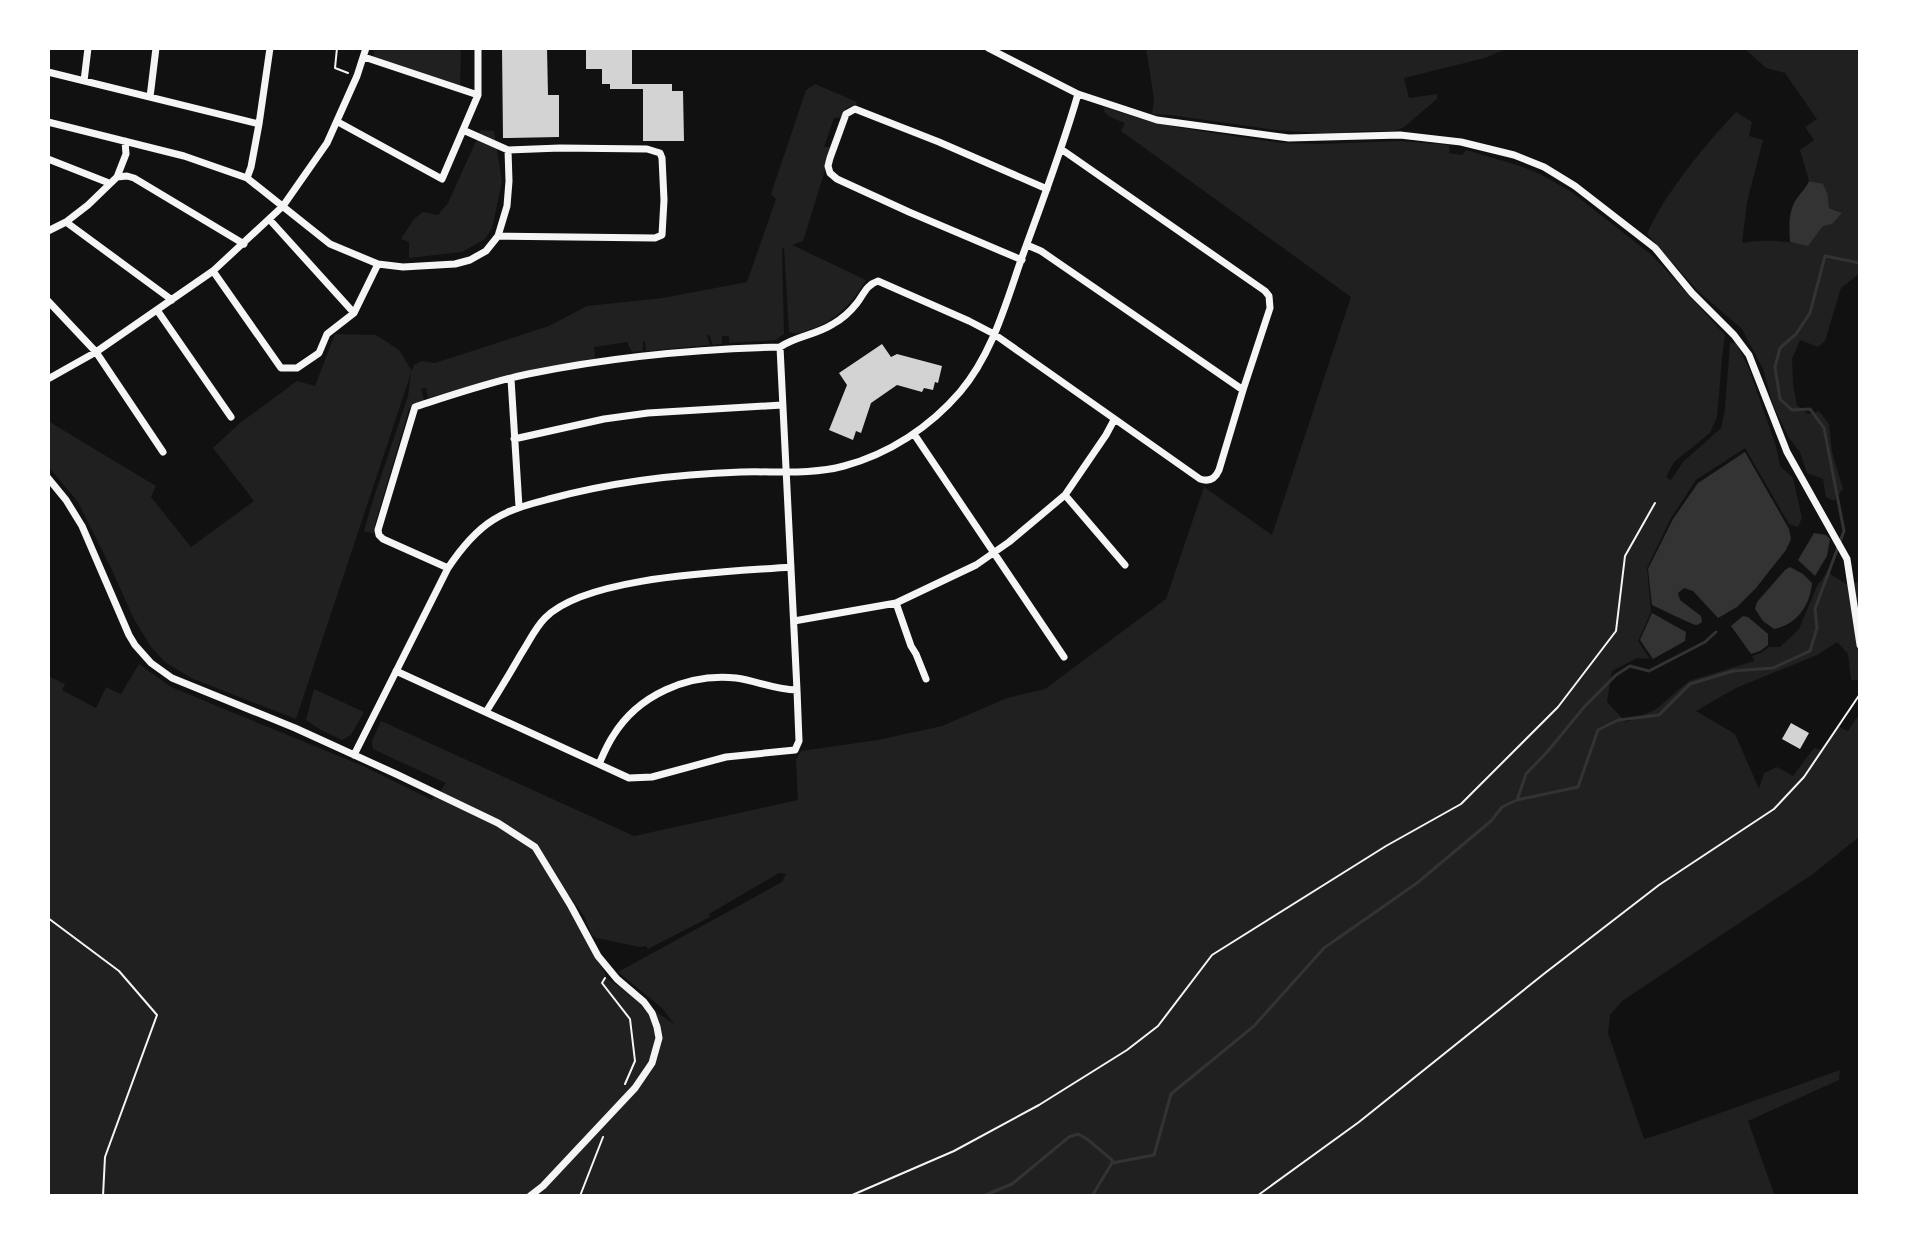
<svg xmlns="http://www.w3.org/2000/svg" width="1908" height="1244" font-family="'Sofia Sans Condensed',sans-serif">
  <style>
    .green { fill: #202020; fill-rule: evenodd }
    .water { fill: #333 }
    .lines { fill: none; stroke-linecap: round; stroke-linejoin: round }
    .stream { stroke: #333; stroke-width: 3 }
    .building { fill: #d3d3d3 }
    .path { stroke: #f5f5f5; stroke-width: 2 }
    .minor { stroke: #f5f5f5; stroke-width: 7 }
  </style>
  <rect width="100%" height="100%" fill="#111"/>
  <path class="green" d="M 375,48 L 461,48 L 460,88 L 373,58 Z
    M 1146,48 L 1508,48 L 1485,58 L 1404,78 L 1409,98 L 1437,94 L 1437,99 L 1403,128 L 1393,131 L 1356,131 L 1339,134 L 1275,130 L 1170,115 L 1152,114 L 1154,99 Z
    M 1744,48 L 1860,48 L 1860,273 L 1841,288 L 1825,341 L 1818,347 L 1800,340 L 1792,359 L 1793,384 L 1797,405 L 1808,414 L 1819,411 L 1829,424 L 1832,452 L 1843,489 L 1834,501 L 1826,497 L 1823,479 L 1807,473 L 1800,452 L 1789,438 L 1773,405 L 1763,369 L 1742,329 L 1698,291 L 1647,234 C 1665,193 1705,145 1736,112 L 1752,122 L 1749,136 L 1763,140 L 1747,202 L 1742,243 C 1763,239 1787,241 1808,245 L 1823,226 L 1839,211 L 1829,208 L 1828,195 L 1823,185 L 1809,181 L 1800,150 L 1814,140 L 1805,127 L 1817,119 L 1785,73 L 1766,68 Z
    M 815,84 L 857,102 L 856,104 L 846,108 L 842,117 L 834,118 L 824,147 L 831,147 L 826,157 L 826,167 L 803,241 L 792,245 L 866,280 C 852,304 835,322 808,330 C 800,333 797,335 789,332 L 784,248 L 782,249 L 784,334 L 776,340 L 729,343 L 729,336 L 722,336 L 722,344 L 713,345 L 709,334 L 707,336 L 710,345 L 646,351 L 645,341 L 643,342 L 643,351 L 632,352 L 627,342 L 594,347 L 595,358 L 508,376 L 428,398 L 426,388 L 421,389 L 424,399 L 412,405 L 409,409 L 375,524 L 375,534 L 364,531 L 372,503 L 408,396 L 411,373 L 296,719 L 191,678 L 165,662 L 151,647 L 134,619 L 110,566 L 78,502 L 48,466 L 48,421 L 156,486 L 151,497 L 191,547 L 254,501 L 213,448 L 240,423 L 297,381 L 315,386 L 335,334 L 376,335 L 399,350 L 412,371 L 414,365 L 422,361 L 435,363 L 549,326 L 587,306 L 663,298 L 747,282 L 776,199 L 771,194 L 806,90 Z
    M 1103,107 L 1148,121 L 1180,128 L 1281,143 L 1319,144 L 1400,141 L 1449,145 L 1450,150 L 1449,153 L 1462,155 L 1466,150 L 1520,166 L 1540,174 L 1570,191 L 1653,256 L 1725,335 L 1722,359 L 1717,417 L 1710,433 L 1674,462 L 1666,477 L 1671,480 L 1683,462 L 1721,428 L 1725,409 L 1730,343 L 1736,343 L 1749,369 L 1776,446 L 1780,466 L 1793,478 L 1802,518 L 1798,527 L 1789,524 L 1745,448 L 1696,480 L 1671,518 L 1647,568 L 1651,612 L 1638,641 L 1650,659 L 1637,658 L 1612,671 L 1607,702 L 1626,722 L 1655,710 L 1689,681 L 1754,661 L 1752,656 L 1761,653 L 1769,647 L 1780,647 L 1799,629 L 1817,586 L 1827,572 L 1846,584 L 1860,582 L 1860,680 L 1851,680 L 1848,654 L 1837,642 L 1817,655 L 1736,688 L 1696,711 L 1735,734 L 1759,789 L 1764,773 L 1777,767 L 1793,776 L 1814,748 L 1823,750 L 1839,727 L 1848,731 L 1860,713 L 1860,836 L 1813,874 L 1622,1001 L 1610,1015 L 1608,1033 L 1644,1139 L 1667,1132 L 1840,1070 L 1839,1080 L 1748,1121 L 1775,1196 L 48,1196 L 48,676 L 65,684 L 62,690 L 96,708 L 106,687 L 121,694 L 139,664 L 171,687 L 363,766 L 432,800 L 434,796 L 440,796 L 441,790 L 446,783 L 373,749 L 372,741 L 381,721 L 634,836 L 798,800 L 796,760 L 801,751 L 878,740 L 942,726 L 1007,698 L 1045,689 L 1166,599 L 1204,487 L 1272,535 L 1351,297 L 1121,131 L 1125,123 C 1116,119 1104,117 1103,107 ZM 779,873 L 786,874 L 782,882 L 618,972 L 662,1008 L 674,1024 L 608,979 L 562,896 L 569,895 L 584,916 L 592,935 L 597,938 L 639,947 L 646,946 L 648,949 L 710,917 L 709,914 Z
    M 481,130 L 494,131 L 502,182 L 492,228 L 485,239 L 462,252 L 409,258 L 409,242 L 401,239 L 414,219 L 423,212 L 438,215 L 448,203 Z
    M 314,689 L 364,712 L 351,735 L 342,740 L 321,730 L 306,720 Z"/>
  <path class="water" d="M 1809,181 L 1823,184 L 1828,195 L 1829,208 L 1842,213 L 1832,224 L 1823,226 L 1808,246 L 1790,242 C 1789,227 1788,209 1798,197 C 1802,191 1806,188 1809,181 Z
    M 1745,452 L 1789,529 L 1791,539 L 1786,550 L 1756,588 L 1737,607 L 1718,618 L 1693,591 L 1684,588 L 1678,593 L 1680,600 L 1701,616 L 1702,622 C 1700,623 1698,625 1696,625 C 1693,625 1659,608 1652,605 L 1648,569 L 1673,519 L 1698,483 Z
    M 1814,533 L 1826,535 L 1830,539 L 1827,556 L 1815,576 L 1798,560 Z
    M 1790,567 L 1803,574 L 1812,583 C 1810,606 1797,624 1774,629 L 1763,621 L 1755,609 L 1757,602 L 1785,570 Z
    M 1652,613 L 1686,632 L 1685,641 L 1653,659 L 1640,640 Z
    M 1743,616 L 1748,617 L 1768,634 L 1768,645 L 1760,651 L 1751,654 L 1731,626 Z"/>
  <g class="lines">
    <path class="stream" d="M 1517,800 L 1526,774 L 1548,751 L 1585,706 L 1616,675 L 1630,666 L 1649,671 L 1705,642 L 1716,632
      M 983,1196 L 1012,1184 L 1069,1137 L 1078,1134 L 1087,1139 L 1112,1160 L 1112,1162
      M 1092,1196 L 1112,1163 L 1154,1155 L 1171,1094 L 1254,1026 L 1324,948 L 1417,883 L 1491,821 L 1502,807 L 1517,800 L 1578,787 L 1598,730 L 1618,720 L 1659,715 L 1690,684 L 1733,671 L 1773,668 L 1810,651 L 1817,628 L 1815,609 L 1844,531 L 1824,428 L 1810,409 L 1792,410 L 1780,399 L 1775,367 L 1780,348 L 1796,334 L 1810,313 L 1825,256 L 1860,263"/>
  </g>
  <path class="building" d="M 502,48 L 547,48 L 548,95 L 559,95 L 559,137 L 503,138 Z
    M 586,48 L 632,48 L 632,84 L 672,84 L 672,91 L 683,91 L 684,141 L 643,141 L 643,89 L 610,89 L 610,84 L 602,84 L 602,69 L 586,69 Z
    M 882,344 L 891,357 L 897,354 L 942,366 L 938,383 L 935,382 L 933,390 L 924,388 L 922,392 L 897,385 L 871,403 L 861,433 L 856,431 L 853,440 L 829,430 L 847,385 L 839,373 Z
    M 1791,723 L 1809,733 L 1800,749 L 1782,739 Z"/>
  <g class="lines">
    <path class="path" d="M 337,48 L 335,68 L 348,73
      M 48,918 L 119,971 L 157,1015 L 105,1157 L 103,1196
      M 605,978 L 602,983 L 630,1019 L 635,1061 L 625,1084
      M 580,1196 L 603,1137
      M 850,1196 L 954,1151 L 1039,1105 L 1127,1050 L 1158,1026 L 1212,955 L 1386,846 L 1461,804 L 1558,707 L 1616,631 L 1625,556 L 1655,503
      M 1257,1196 L 1359,1122 L 1545,973 L 1659,885 L 1774,809 L 1804,777 L 1860,694"/>
    <path class="minor" d="M 988,48 L 1078,94 L 1157,120 L 1289,138 L 1400,135 L 1461,142 L 1514,155 L 1544,167 L 1575,186 L 1655,248 L 1692,293 L 1734,335 L 1749,355 L 1787,452 L 1847,559 L 1860,645
      M 364,57 L 478,95
      M 48,72 L 259,124 L 251,167 L 247,178
      M 84,81 L 88,48
      M 150,97 L 156,48
      M 48,122 L 184,156 L 247,178 L 330,244 L 378,264 L 403,267 L 455,264 L 470,260 L 486,251 L 498,236 L 507,206 L 509,181 L 508,150
      M 338,122 L 442,179 L 478,95 L 478,48
      M 259,124 L 270,48
      M 463,130 L 508,150 L 560,148 L 647,149 L 660,153 L 662,158 L 664,200 L 662,235 L 655,238 L 498,236
      M 48,159 L 109,183
      M 117,177 L 126,154 L 125,141
      M 269,219 L 354,313
      M 66,222 L 172,300
      M 48,231 L 66,222 L 88,205 L 117,177 L 127,176 L 134,178 L 244,244
      M 1027,245 L 1041,251 L 1243,390
      M 1022,260 L 909,212 L 837,179 L 830,173 L 828,166 L 830,158 L 846,114 L 855,109 L 939,142 L 1047,189
      M 213,271 L 281,368 L 297,368 L 319,353 L 327,334 L 354,313 L 378,264
      M 48,301 L 96,352 L 163,452
      M 157,310 L 231,417
      M 48,379 L 96,352 L 213,271 L 283,206 L 327,143 L 357,76 L 366,48
      M 511,379 L 519,507
      M 914,434 L 1064,657
      M 514,439 L 604,419 L 648,413 L 782,405
      M 48,478 L 66,500 L 82,526 L 129,635 L 135,645 L 151,663 L 172,678 L 295,728 L 396,774 L 498,823 L 535,847 L 571,906 L 598,956 L 617,979 L 644,1002 L 652,1013 L 657,1027 L 659,1038 L 652,1063 L 635,1088 L 543,1186 L 530,1196
      M 1065,495 L 1125,565
      M 448,568 L 383,539 L 379,535 L 378,530 L 415,407 C 452,395 490,382 528,374 C 611,357 696,349 780,347 C 796,336 816,335 833,324 C 842,319 850,312 857,303 C 864,294 866,285 878,281 L 969,321 L 994,334 L 1200,479 C 1209,482 1215,479 1219,470 L 1243,390 L 1270,308 L 1269,296 L 1265,291 L 1061,149
      M 896,603 L 911,646 L 916,654 L 926,679
      M 794,621 L 896,603 L 976,565 L 1009,542 L 1065,495 L 1106,435 L 1114,420
      M 396,671 L 629,778 L 652,777 L 726,757 L 795,750 L 799,741 L 797,690 L 780,347
      M 486,712 C 498,693 510,673 521,654 C 529,642 535,628 545,618 C 587,575 731,572 791,567
      M 354,755 L 448,568 C 460,550 474,532 493,520 C 510,509 530,504 549,499 C 612,482 677,474 741,472 C 776,471 811,475 844,466 C 889,454 930,427 960,392 C 992,354 1005,306 1021,260 C 1041,205 1062,150 1078,94
      M 599,764 C 603,755 607,745 613,736 C 638,695 688,673 736,678 C 758,681 772,689 797,690"/>
  </g>
  <rect width="1908" height="1244" fill="none" stroke="#ffffff" stroke-width="100"/>
</svg>
